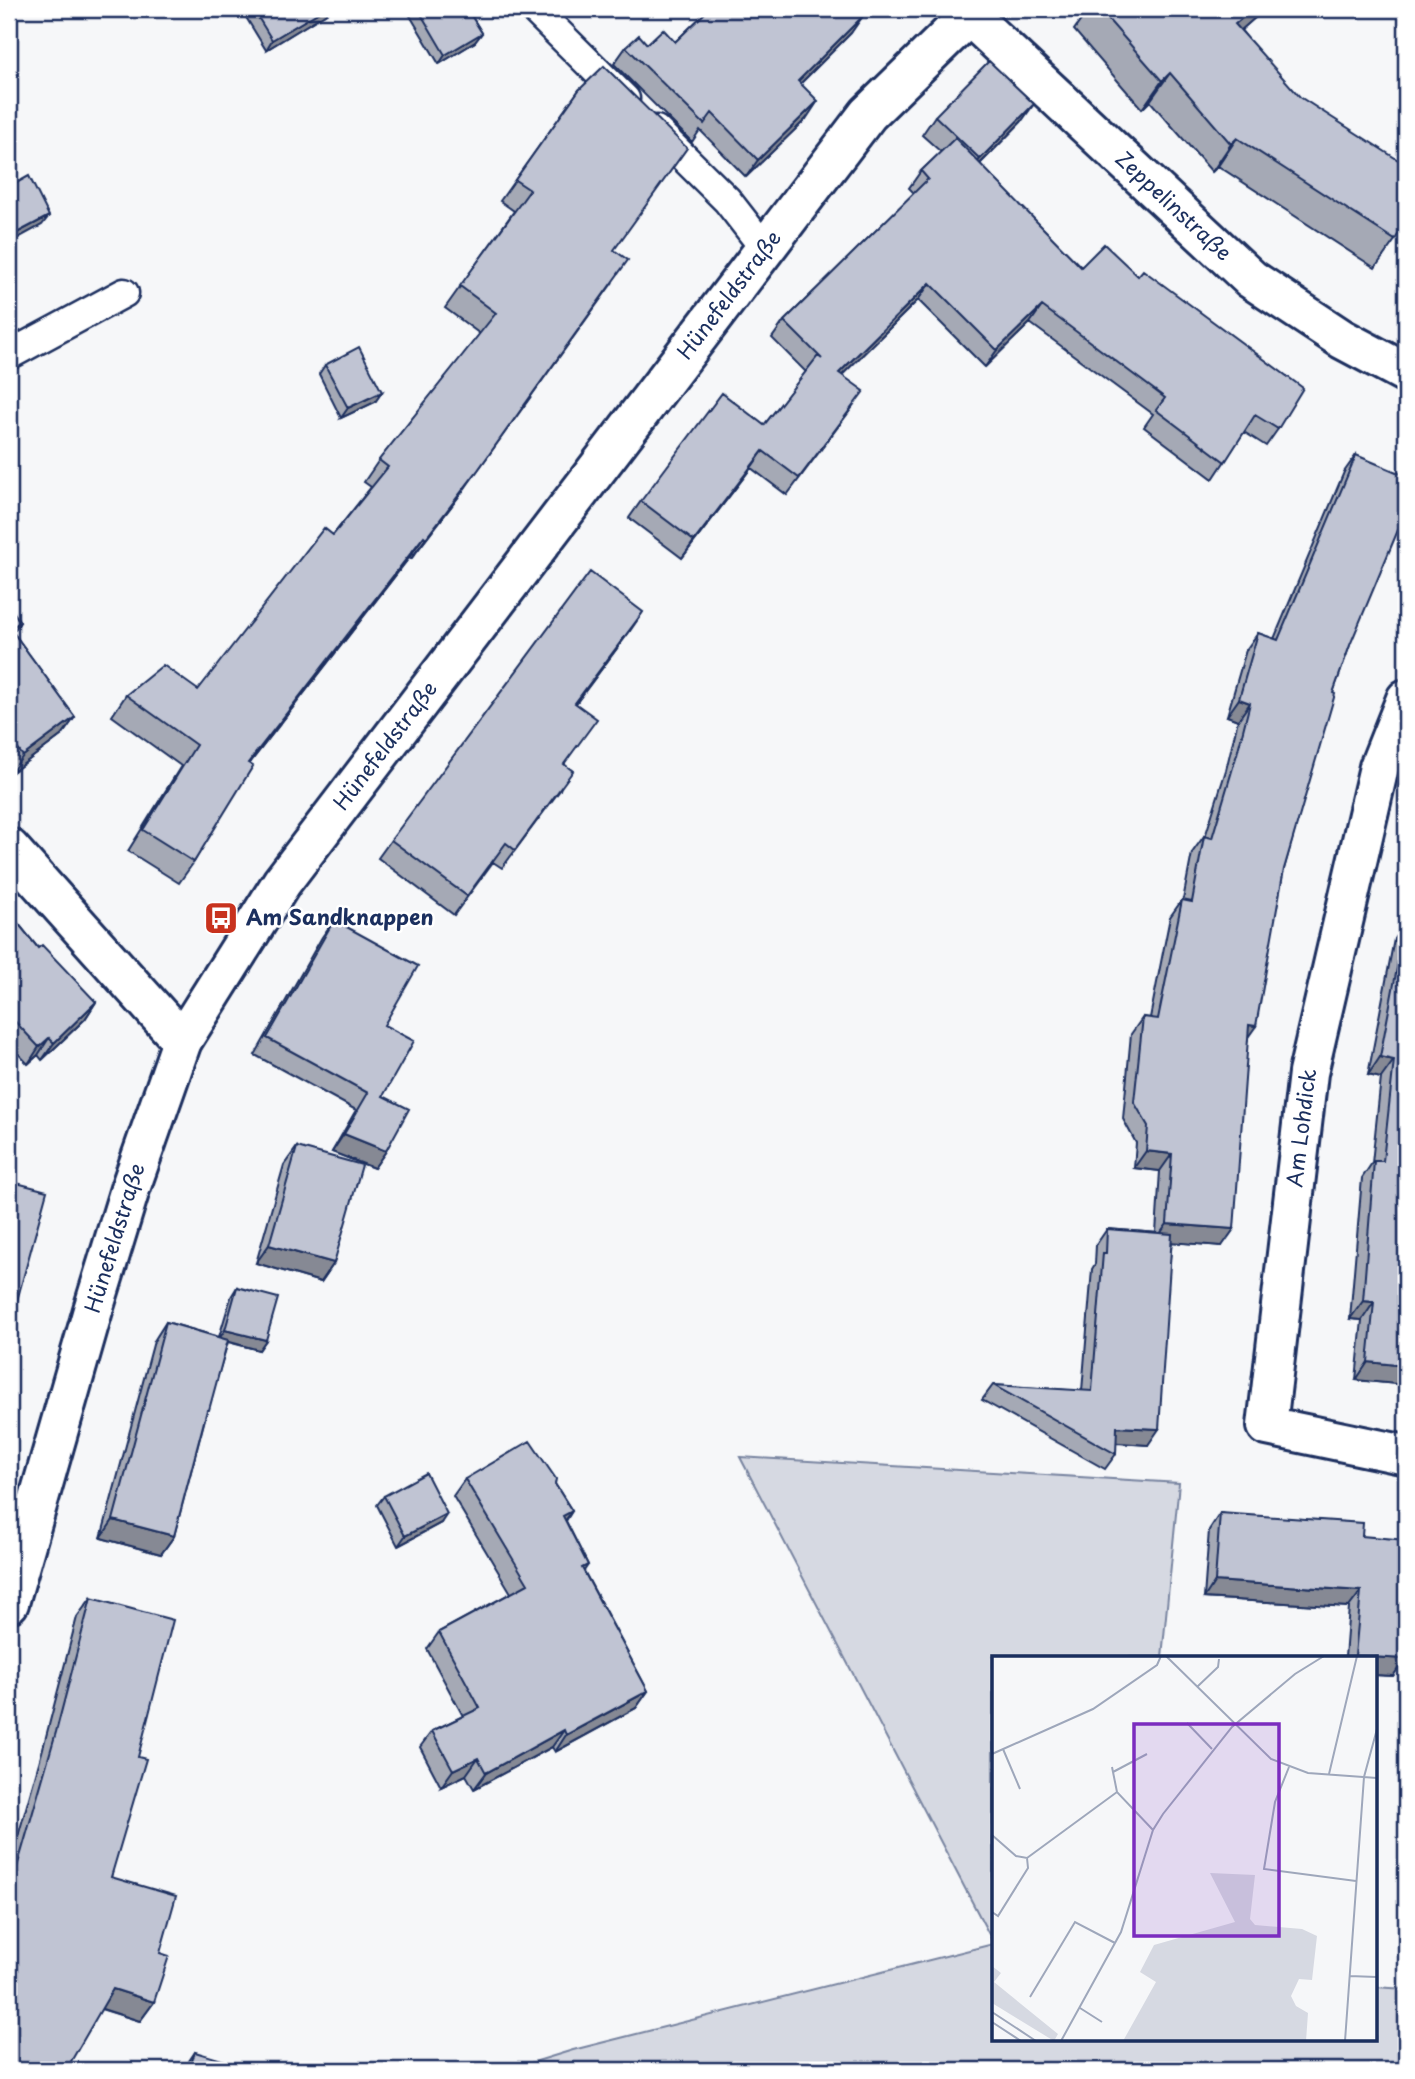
<svg xmlns="http://www.w3.org/2000/svg" width="1415" height="2079" font-family="'Playpen Sans',sans-serif">
  <style>
    .green { fill: #d6d9e2; stroke: #7884a0; stroke-width: 2 }
    .lines { fill: none; stroke-linecap: round; stroke-linejoin: round }
    .service-casing { stroke: #1b2f5e; stroke-width: 33 }
    .minor-casing { stroke: #1b2f5e; stroke-width: 44 }
    .service { stroke: #fff; stroke-width: 28 }
    .minor { stroke: #fff; stroke-width: 38 }
    .wall { fill: #a5a9b5; stroke: #1b2f5e; stroke-width: 2 }
    .shaded-wall { fill: #868994; stroke: #1b2f5e; stroke-width: 2 }
    .building { fill: #c0c4d3; stroke: #1b2f5e; stroke-width: 2 }
    .labels { text-anchor: middle; stroke-width: 5; stroke-linejoin: round; paint-order: stroke }
    .street-label { font-size: 21px; fill: #1b2f5e; stroke: #fff }
    .poi-label { font-size: 21px; font-weight: bold; fill: #1b2f5e; stroke: #fff; text-anchor: start }
    .inset-road { fill: none; stroke: #9ea7bb; stroke-width: 2 }
    .view { fill: #7b2cbf; fill-opacity: 0.15; stroke: #7b2cbf; stroke-width: 3.5 }
    .inset-edge { fill: none; stroke: #1b2f5e; stroke-width: 3.5 }
  </style>
  <rect width="100%" height="100%" fill="#f6f7f9"/>
  <filter id="ink" filterUnits="userSpaceOnUse"><feTurbulence type="fractalNoise" baseFrequency=".0143" numOctaves="2"/><feDisplacementMap in="SourceGraphic" scale="14" xChannelSelector="R" yChannelSelector="G"/><feConvolveMatrix kernelMatrix="1 2 1 2 8 2 1 2 1" color-interpolation-filters="sRGB"/></filter>
  <g filter="url(#ink)">
    <path class="green" d="M 740,1457 L 1179,1483 L 1162,1657 L 993,1657 L 993,1942 Z
      M 993,1944 L 993,2039 L 1375,2039 L 1375,1987 L 1406,1989 L 1406,2070 L 508,2070 L 573,2050 Z"/>
    <g class="lines">
      <g class="service-casing">
        <path id="service" d="M 534,9 L 625,99
          M 656,130 L 727,200 L 765,249
          M 9,355 L 124,293"/>
      </g>
      <g class="minor-casing">
        <g id="minor">
          <path id="s1" d="M 962,9 L 1251,279 L 1342,339 L 1406,373"/>
          <path d="M 1406,699 L 1379,767 L 1308,1073 L 1267,1426 L 1406,1455"/>
          <path d="M 9,848 L 182,1041"/>
          <path id="s2" d="M 9,1603 L 93,1310 L 130,1189 L 182,1041 L 282,882 L 868,114 L 976,9"/>
        </g>
      </g>
      <use href="#service" class="service"/>
      <use href="#minor" class="minor"/>
    </g>
    <path class="wall" d="M 247,9 L 333,9 L 266,50 L 244,14 Z
      M 406,9 L 467,9 L 482,33 L 475,42 L 439,64 Z
      M 709,9 L 865,9 L 860,13 L 851,33 L 800,84 L 806,119 L 746,177 L 700,130 L 692,142 L 614,64 L 626,47 L 675,42 Z
      M 1089,9 L 1265,9 L 1241,30 L 1395,240 L 1375,268 L 1218,166 L 1212,172 L 1150,101 L 1142,109 L 1074,30 Z
      M 579,90 L 614,251 L 463,491 L 411,559 L 409,558 L 249,764 L 194,862 L 179,883 L 128,851 L 181,766 L 112,716 L 126,695 L 198,690 L 333,535 L 371,487 L 364,482 L 379,460 L 480,334 L 445,308 L 514,211 L 500,201 Z
      M 935,116 L 1021,122 L 980,164 L 1081,267 L 1278,429 L 1266,446 L 1244,432 L 1213,479 L 1144,427 L 1153,414 L 1030,323 L 985,367 L 918,300 L 842,375 L 852,408 L 787,495 L 751,468 L 682,558 L 629,518 L 641,501 L 764,425 L 806,372 L 772,338 L 784,321 L 914,193 L 909,188 L 921,171 L 941,152 L 922,135 Z
      M 325,365 L 382,392 L 375,402 L 341,418 L 319,374 Z
      M 1356,455 L 1350,645 L 1333,693 L 1284,869 L 1248,1036 L 1222,1246 L 1172,1242 L 1148,1445 L 1116,1443 L 1116,1454 L 1105,1469 L 982,1400 L 993,1385 L 1082,1391 L 1092,1269 L 1095,1264 L 1096,1245 L 1107,1229 L 1156,1233 L 1160,1171 L 1134,1168 L 1136,1143 L 1123,1119 L 1131,1034 L 1143,1017 L 1150,1018 L 1170,917 L 1182,900 L 1183,900 L 1192,853 L 1204,836 L 1205,837 L 1226,770 L 1238,720 L 1227,716 L 1246,650 L 1258,633 L 1274,639 L 1344,472 Z
      M 9,605 L 20,622 L 13,632 L 75,717 L 62,735 L 10,774 L 9,773 Z
      M 630,631 L 576,703 L 560,790 L 502,868 L 493,862 L 454,915 L 378,858 L 391,840 Z
      M 9,912 L 38,948 L 96,1002 L 85,1019 L 42,1060 L 38,1055 L 28,1064 L 9,1044 Z
      M 334,920 L 384,1025 L 383,1096 L 386,1151 L 374,1168 L 332,1152 L 356,1110 L 255,1055 L 322,937 Z
      M 1406,921 L 1406,1385 L 1356,1380 L 1362,1320 L 1350,1319 L 1362,1178 L 1372,1163 L 1381,1078 L 1368,1075 L 1394,939 Z
      M 297,1147 L 334,1263 L 321,1282 L 256,1263 L 284,1165 Z
      M 237,1287 L 266,1340 L 259,1350 L 228,1342 L 206,1415 L 174,1536 L 161,1554 L 101,1538 L 154,1341 L 166,1322 L 219,1337 L 231,1297 Z
      M 465,1479 L 555,1484 L 572,1511 L 566,1521 L 588,1565 L 584,1571 L 648,1691 L 636,1708 L 555,1752 L 552,1747 L 474,1789 L 466,1775 L 441,1787 L 420,1747 L 432,1731 L 463,1716 L 427,1649 L 439,1632 L 511,1593 L 453,1496 Z
      M 384,1496 L 441,1523 L 398,1546 L 377,1505 Z
      M 1220,1513 L 1362,1536 L 1405,1659 L 1393,1676 L 1375,1675 L 1375,1657 L 1345,1657 L 1349,1607 L 1204,1598 L 1209,1530 Z
      M 91,1598 L 138,1757 L 111,1877 L 160,1953 L 154,2002 L 140,2021 L 101,2009 L 9,2070 L 9,1868 L 42,1752 L 77,1617 Z
      M 195,2052 L 233,2070 L 186,2070 L 189,2061 Z"/>
    <path class="shaded-wall" d="M 324,9 L 333,9 L 266,50 L 272,40 Z
      M 1253,9 L 1265,9 L 1216,52 L 1235,24 Z
      M 863,16 L 851,33 L 786,98 L 798,81 Z
      M 482,33 L 475,42 L 439,64 L 445,55 Z
      M 1170,73 L 1150,101 L 1142,109 L 1162,81 Z
      M 818,101 L 806,119 L 746,177 L 758,160 Z
      M 1034,104 L 1021,122 L 967,177 L 980,159 Z
      M 1237,138 L 1218,166 L 1212,172 L 1231,144 Z
      M 49,216 L 42,225 L 9,243 L 9,237 Z
      M 613,282 L 463,491 L 411,559 L 426,538 Z
      M 930,283 L 918,300 L 827,390 L 839,373 Z
      M 1042,306 L 1030,323 L 985,367 L 997,350 Z
      M 382,392 L 375,402 L 341,418 L 348,408 Z
      M 763,451 L 751,468 L 682,558 L 694,541 Z
      M 424,536 L 409,558 L 233,785 L 248,763 Z
      M 643,612 L 630,631 L 563,721 L 575,703 Z
      M 20,622 L 9,638 L 10,628 Z
      M 1239,699 L 1250,703 L 1238,720 L 1227,716 Z
      M 75,717 L 62,735 L 10,774 L 23,756 Z
      M 96,1002 L 85,1019 L 42,1060 L 54,1043 Z
      M 1249,1025 L 1256,1026 L 1244,1043 Z
      M 49,1038 L 38,1055 L 28,1064 L 39,1047 Z
      M 1380,1057 L 1394,1060 L 1381,1078 L 1368,1075 Z
      M 344,1134 L 386,1151 L 374,1168 L 332,1152 Z
      M 1146,1151 L 1172,1154 L 1160,1171 L 1134,1168 Z
      M 1167,1224 L 1234,1229 L 1222,1246 L 1155,1241 Z
      M 269,1245 L 334,1263 L 321,1282 L 256,1263 Z
      M 1363,1301 L 1374,1302 L 1362,1320 L 1350,1319 Z
      M 225,1330 L 266,1340 L 259,1350 L 219,1339 Z
      M 1368,1362 L 1406,1366 L 1406,1385 L 1356,1380 Z
      M 1117,1427 L 1159,1429 L 1148,1445 L 1106,1442 Z
      M 572,1511 L 560,1528 L 563,1516 Z
      M 447,1514 L 441,1523 L 398,1546 L 405,1536 Z
      M 113,1520 L 174,1536 L 161,1554 L 101,1538 Z
      M 1215,1581 L 1361,1591 L 1349,1607 L 1204,1598 Z
      M 1355,1656 L 1405,1659 L 1393,1676 L 1375,1675 L 1375,1657 L 1355,1657 Z
      M 648,1691 L 636,1708 L 555,1752 L 566,1735 Z
      M 564,1730 L 552,1747 L 474,1789 L 486,1773 Z
      M 478,1758 L 466,1775 L 441,1787 L 453,1770 Z
      M 113,1989 L 154,2002 L 140,2021 L 99,2008 Z"/>
    <path class="building" d="M 253,9 L 324,9 L 272,40 Z
      M 418,9 L 467,9 L 482,33 L 445,55 Z
      M 709,9 L 860,9 L 858,10 L 863,16 L 798,81 L 818,101 L 758,160 L 712,113 L 704,124 L 626,47 L 639,35 L 647,44 L 663,29 L 675,42 Z
      M 1099,9 L 1253,9 L 1235,24 L 1300,97 L 1406,165 L 1406,221 L 1395,240 L 1237,138 L 1231,144 L 1170,73 L 1162,81 Z
      M 989,61 L 1034,104 L 980,159 L 935,116 Z
      M 604,66 L 687,148 L 614,250 L 628,260 L 478,470 L 426,538 L 424,536 L 248,763 L 253,766 L 194,862 L 143,830 L 196,745 L 126,695 L 163,665 L 198,690 L 324,528 L 333,535 L 388,467 L 379,460 L 496,313 L 460,286 L 530,190 L 515,180 L 579,90 Z
      M 955,138 L 1081,267 L 1104,244 L 1138,276 L 1143,270 L 1303,388 L 1278,429 L 1255,415 L 1225,462 L 1156,410 L 1165,398 L 1042,306 L 997,350 L 930,283 L 839,373 L 864,391 L 799,478 L 763,451 L 694,541 L 641,501 L 722,393 L 764,425 L 818,356 L 822,359 L 784,321 L 928,179 L 921,171 Z
      M 29,176 L 49,216 L 9,237 L 9,187 Z
      M 359,347 L 382,392 L 348,408 L 325,365 Z
      M 1356,455 L 1406,476 L 1406,511 L 1350,645 L 1333,693 L 1335,694 L 1284,869 L 1256,1026 L 1249,1025 L 1234,1229 L 1167,1224 L 1172,1154 L 1146,1151 L 1148,1126 L 1134,1102 L 1143,1017 L 1158,1019 L 1182,900 L 1192,902 L 1204,836 L 1212,838 L 1237,754 L 1250,703 L 1239,699 L 1258,633 L 1278,640 Z
      M 590,572 L 643,612 L 575,703 L 597,719 L 564,764 L 573,771 L 515,850 L 506,843 L 467,896 L 391,840 Z
      M 9,605 L 20,622 L 10,628 L 75,717 L 23,756 L 9,737 Z
      M 9,912 L 38,948 L 42,945 L 96,1002 L 54,1043 L 49,1038 L 39,1047 L 9,1015 Z
      M 334,920 L 418,966 L 384,1025 L 414,1041 L 383,1096 L 409,1109 L 386,1151 L 344,1134 L 368,1093 L 267,1038 Z
      M 1406,921 L 1406,1366 L 1368,1362 L 1374,1302 L 1363,1301 L 1374,1161 L 1383,1161 L 1394,1060 L 1380,1057 Z
      M 297,1147 L 362,1165 L 334,1263 L 269,1245 Z
      M 9,1181 L 47,1191 L 9,1330 Z
      M 1107,1229 L 1172,1234 L 1159,1429 L 1117,1427 L 1116,1454 L 993,1385 L 1092,1391 L 1103,1253 L 1106,1253 Z
      M 237,1287 L 278,1298 L 266,1340 L 225,1330 Z
      M 166,1322 L 228,1340 L 209,1410 L 207,1410 L 174,1536 L 113,1520 Z
      M 530,1441 L 556,1479 L 555,1484 L 572,1511 L 563,1516 L 588,1565 L 582,1568 L 648,1691 L 566,1735 L 564,1730 L 486,1773 L 478,1758 L 453,1770 L 432,1731 L 480,1708 L 439,1632 L 528,1584 L 465,1479 Z
      M 426,1473 L 447,1514 L 405,1536 L 384,1496 Z
      M 1220,1513 L 1363,1523 L 1362,1536 L 1406,1540 L 1406,1634 L 1405,1659 L 1355,1656 L 1361,1591 L 1215,1581 Z
      M 91,1598 L 173,1620 L 138,1757 L 146,1759 L 111,1877 L 176,1896 L 160,1953 L 169,1956 L 154,2002 L 113,1989 L 66,2070 L 9,2070 L 9,1895 L 56,1732 Z
      M 195,2052 L 235,2064 L 233,2070 L 189,2070 Z"/>
  </g>
  <defs>
    <g id="bus-square" transform="scale(1.75)"><rect x="-9" y="-9" width="18" height="18" rx="4" fill="#c8321e" stroke="#fff"/><path d="M-5-6H5V4H4V6H2V4H-2V6H-4V4H-5ZM-3.5-4V0h7V-4ZM-3.5 1.2v1.5H-2V1.2ZM2 1.2v1.5H3.5V1.2Z" fill="#fff"/></g>
  </defs>
  <g fill-rule="evenodd">
    <use href="#bus-square" x="221" y="918"/>
  </g>
  <g class="labels">
    <g class="street-label">
      <text dy="7" stroke="none"><textPath href="#s1" startOffset="289">Zeppelinstraße</textPath></text>
      <text dy="7" stroke="none"><textPath href="#s2" startOffset="1514">Hünefeldstraße</textPath></text>
      <text dy="7" stroke="none"><textPath href="#s2" startOffset="947">Hünefeldstraße</textPath></text>
      <text transform="translate(1302 1128) rotate(-83)" y="7">Am Lohdick</text>
      <text dy="7" stroke="none"><textPath href="#s2" startOffset="380">Hünefeldstraße</textPath></text>
    </g>
    <g class="poi-label">
      <text x="246" y="925">Am Sandknappen</text>
    </g>
  </g>
  <g transform="translate(992 1656)">
    <rect width="385" height="385" fill="#f6f7f9"/>
    <path d="M 218,217 L 263,219 L 258,263 L 263,269 L 310,273 L 325,280 L 320,324 L 307,323 L 299,340 L 304,350 L 316,357 L 314,385 L 131,385 L 164,326 L 148,316 L 162,289 L 243,266 ZM 0,310 L 9,317 L 2,326 L 66,378 L 62,385 L 0,347 Z" fill="#d6d9e2"/>
    <path class="inset-road" d="M 174,0 L 279,103 L 316,117 L 385,122M 205,31 L 226,11 L 227,3M 195,67 L 220,93M 11,93 L 28,133M 0,98 L 101,53 L 165,9 L 169,0M 120,111 L 125,136M 297,111 L 283,146 L 272,213 L 364,225M 121,116 L 155,98M 337,118 L 365,0M 0,179 L 24,200 L 35,202 L 125,136 L 161,174M 0,256 L 6,260 L 36,212 L 35,202M 357,320 L 385,321M 38,341 L 83,266 L 123,287M 88,352 L 110,366M 0,356 L 44,385M 0,366 L 29,385M 69,385 L 129,276 L 161,174 L 171,158 L 240,71 L 303,18 L 332,0M 353,385 L 372,121 L 385,73"/>
    <path class="view" d="M 142,68 L 287,68 L 287,280 L 142,280 Z"/>
    <rect width="385" height="385" class="inset-edge"/>
  </g>
  <rect width="1415" height="2079" fill="none" stroke="#fff" stroke-width="35"/>
  <rect x="18" y="18" width="1380" height="2044" fill="none" stroke="#1b2f5e" stroke-width="2.5" filter="url(#ink)"/>
</svg>
